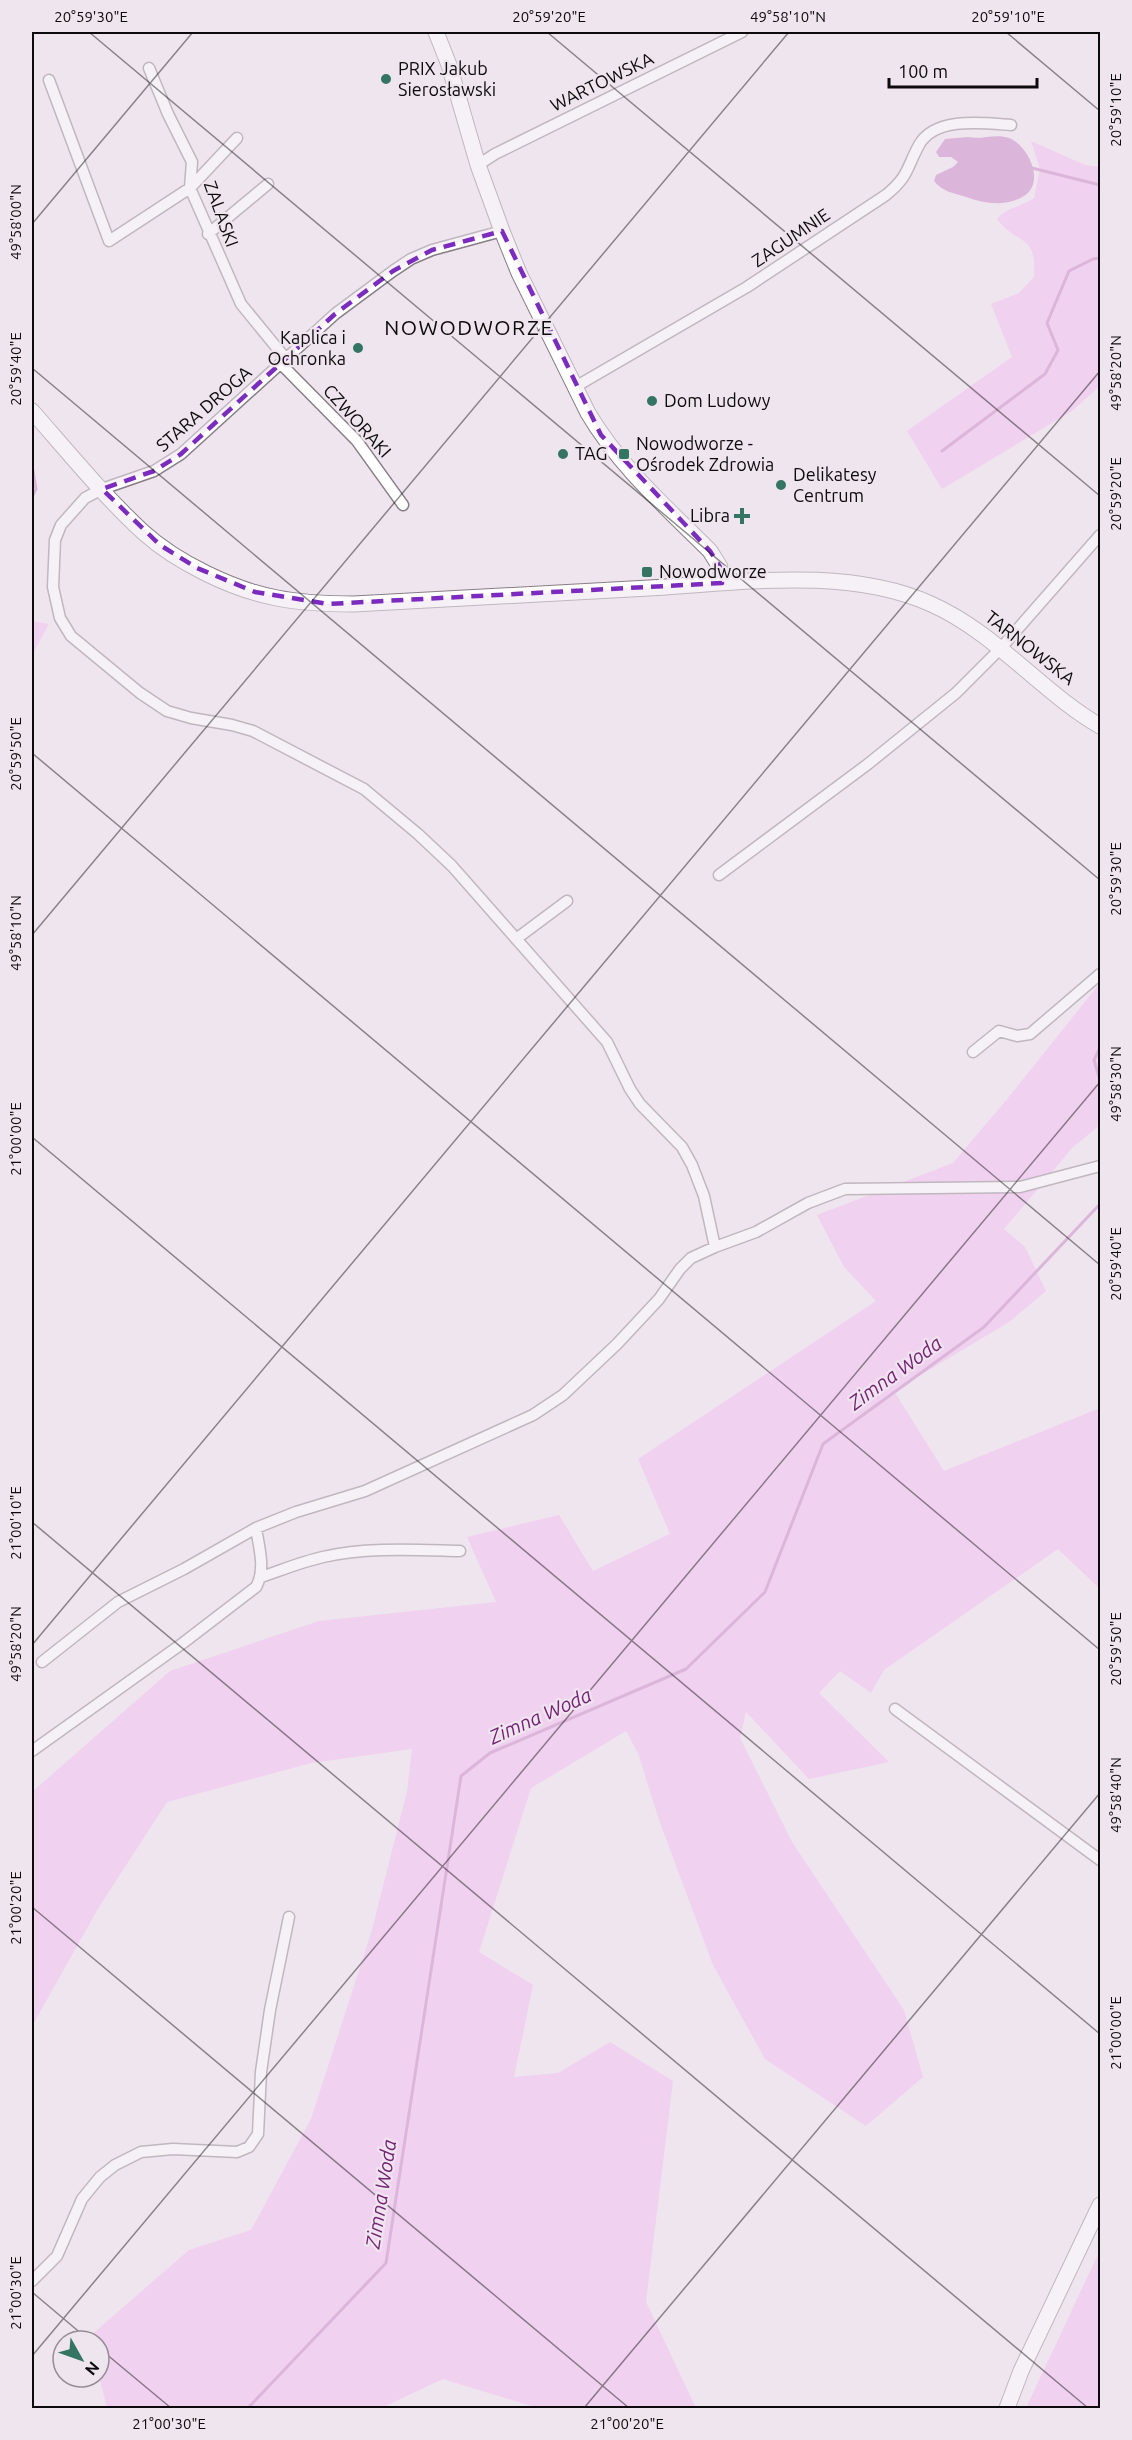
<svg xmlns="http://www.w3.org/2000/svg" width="1132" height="2440" font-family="Ubuntu,sans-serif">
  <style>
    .green { fill: #f1b8ef }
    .water { fill: #c37dc1 }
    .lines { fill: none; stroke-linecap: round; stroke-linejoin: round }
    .stream { stroke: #c37dc1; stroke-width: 3 }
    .street-casing { stroke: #877e86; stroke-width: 13 }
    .secondary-casing { stroke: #877e86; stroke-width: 17 }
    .street { stroke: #fff; stroke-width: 10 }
    .secondary { stroke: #fff; stroke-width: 15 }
    .marked { fill: none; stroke: #7b2cbf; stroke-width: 4.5; stroke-dasharray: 12 8; stroke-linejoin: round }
    .ticks { fill: none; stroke: #0d0a0d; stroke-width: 1.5; stroke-opacity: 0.45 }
    .poi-dot { fill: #337463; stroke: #efe5ee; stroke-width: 2 }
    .labels { text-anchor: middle; stroke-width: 4.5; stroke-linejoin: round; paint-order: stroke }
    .poi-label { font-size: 18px; fill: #0d0a0d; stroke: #efe5ee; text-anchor: start }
    .street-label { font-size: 18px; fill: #0d0a0d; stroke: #efe5ee }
    .water-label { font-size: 20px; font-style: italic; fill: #752175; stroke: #efe5ee }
    .quarter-label { font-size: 21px; letter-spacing: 1.5px; fill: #0d0a0d; stroke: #efe5ee }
    .neatline { fill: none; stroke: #0d0a0d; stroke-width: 2 }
    .ticks-label { font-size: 15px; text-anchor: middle; fill: #0d0a0d }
  </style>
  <rect width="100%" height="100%" fill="#efe5ee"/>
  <path class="green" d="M 1031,141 L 1085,165 L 1100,167 L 1100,386 L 1072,411 L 942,489 L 907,431 L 1012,357 L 991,304 L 1019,293 L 1034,277 C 1037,232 1017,246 997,219 C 1007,207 1021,207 1034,198 L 1040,169 Z
    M 32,621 L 49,624 L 32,655 Z
    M 1100,983 L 1100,1125 L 1073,1147 L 1004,1229 L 1025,1247 L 1046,1291 L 1009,1322 L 894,1391 L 944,1471 L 1100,1408 L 1100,1589 L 1058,1549 L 884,1670 L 871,1693 L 840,1671 L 819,1693 L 889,1762 L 809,1779 L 746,1712 L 740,1738 L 792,1842 L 904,2010 L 923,2077 L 866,2126 L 765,2059 L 713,1965 L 659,1820 L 638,1753 L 626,1731 L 531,1788 L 479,1952 L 533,1985 L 514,2077 L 558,2073 L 610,2042 L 673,2081 L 646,2302 L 696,2408 L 538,2408 L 443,2379 L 381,2408 L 107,2408 L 99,2376 L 99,2341 L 90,2341 L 89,2337 L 189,2250 L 251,2230 L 311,2119 L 372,1930 L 407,1791 L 412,1749 L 311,1763 L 167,1802 L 99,1907 L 32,2026 L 32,1792 L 170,1671 L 319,1621 L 496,1602 L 467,1537 L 559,1515 L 593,1571 L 670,1534 L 638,1459 L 876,1301 L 844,1267 L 817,1215 L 953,1163 L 1008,1098 Z
    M 1100,2250 L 1100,2408 L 1026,2408 Z"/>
  <path class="water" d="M 968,137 C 981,140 996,133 1009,138 C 1028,145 1046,182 1024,196 C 1006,207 985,204 966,197 C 953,193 943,192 934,181 L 936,175 L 953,167 L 958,162 L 951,157 L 939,157 L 936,152 L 945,139 Z"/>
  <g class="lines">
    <path class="stream" d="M 1032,168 L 1100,185
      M 942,451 L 1045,374 L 1058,350 L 1047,323 L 1069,271 L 1093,259 L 1100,258
      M 32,465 L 36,489 L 32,497
      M 32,560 L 32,516
      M 1100,1048 L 1094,1060 L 1100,1080
      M 248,2408 L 386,2263 L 461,1776 L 490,1753 L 686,1669 L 765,1592 L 823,1444 L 984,1327 L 1100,1204"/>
    <g class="street-casing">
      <path id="street" d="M 149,68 L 168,114 L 192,162 L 190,188 L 241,304 L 286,359
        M 49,80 L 109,241 L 190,188 L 237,138
        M 478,165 L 495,154 L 742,32
        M 208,234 L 268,184
        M 281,364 L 357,441 L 403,505
        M 575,387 L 747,287 L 886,195 C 909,176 906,169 919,145 C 935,116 984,123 1011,125
        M 719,875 L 868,764 L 956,693 L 1001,648 L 1100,535
        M 516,939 L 567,901
        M 973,1052 L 999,1031 L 1017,1036 L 1030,1034 L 1100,974
        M 715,1247 L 756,1232 L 808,1203 L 845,1189 L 1020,1187 L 1100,1166
        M 261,1577 C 282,1570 301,1562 323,1557 C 367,1547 415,1550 460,1551
        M 42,1662 L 118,1602 L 184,1569 L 256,1528 L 296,1512 L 365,1491 L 533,1415 L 563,1395 L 617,1344 L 659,1299 L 680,1269 L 691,1258 L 715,1247 L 704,1196 L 692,1165 L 682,1147 L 640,1104 L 630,1089 L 607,1042 L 452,866 L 418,834 L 364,789 L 253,731 L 232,725 L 191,718 L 167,711 L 140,693 L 71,636 L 60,618 L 53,587 L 55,540 L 61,525 L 85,498 L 102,489 L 154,471 L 181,454 L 335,314 L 393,271 L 411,259 L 432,250 L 502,231
        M 895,1709 L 1100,1860
        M 32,1751 L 183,1643 L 256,1587 C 266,1569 259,1548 256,1528
        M 32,2281 L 57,2256 L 82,2199 L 100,2177 L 115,2165 L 141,2152 L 173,2149 L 237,2152 L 249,2147 L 258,2134 L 261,2072 L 270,2010 L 289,1917"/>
    </g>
    <g class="secondary-casing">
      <path id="secondary" d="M 436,32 L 449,65 L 478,165 L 502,231 L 519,273 L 588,413 C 620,467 666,507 710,551 L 720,567 L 722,583
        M 32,411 C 68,452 103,495 143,532 C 176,562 233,590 277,598 C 302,603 328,604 354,604 C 452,599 550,593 649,588 C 740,583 846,566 931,604 C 996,633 1040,691 1100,726
        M 1007,2408 L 1021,2371 L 1100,2205"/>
    </g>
    <use href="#street" class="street"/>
    <use href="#secondary" class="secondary"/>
  </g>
  <path d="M0 0H1132V2440H0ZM 502,231 L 601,435 L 710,551 L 720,567 L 722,583 L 328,604 L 255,592 L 197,568 L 160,545 L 102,489 L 154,471 L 181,454 L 335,314 L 393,271 L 432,250 Z" fill="#efe5ee" fill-opacity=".55" fill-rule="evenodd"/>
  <path class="marked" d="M 502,231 L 601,435 L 710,551 L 720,567 L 722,583 L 328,604 L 255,592 L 197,568 L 160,545 L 102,489 L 154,471 L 181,454 L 335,314 L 393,271 L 432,250 Z"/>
  <path class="ticks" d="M 89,32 L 1100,880M 547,32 L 1100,496M 1006,32 L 1100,111M 32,224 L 193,32M 32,368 L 1100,1265M 32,753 L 1100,1650M 32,935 L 789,32M 32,1137 L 1100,2034M 32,1522 L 1088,2408M 32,1645 L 1100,371M 32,1907 L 629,2408M 32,2292 L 90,2341M 99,2348 L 171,2408M 32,2356 L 1100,1082M 584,2408 L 1100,1793"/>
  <g class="poi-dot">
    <circle cx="386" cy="79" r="6"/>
    <circle cx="358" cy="348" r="6"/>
    <circle cx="652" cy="401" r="6"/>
    <circle cx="563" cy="454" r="6"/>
    <rect x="618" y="448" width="12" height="12" rx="3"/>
    <circle cx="781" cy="485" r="6"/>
    <path d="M739 507h6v6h6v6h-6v6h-6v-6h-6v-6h6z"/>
    <rect x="641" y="566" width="12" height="12" rx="3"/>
  </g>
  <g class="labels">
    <g class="poi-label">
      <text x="398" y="75">PRIX Jakub<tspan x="398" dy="21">Sierosławski</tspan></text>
      <text x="346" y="344" text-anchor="end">Kaplica i<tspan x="346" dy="21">Ochronka</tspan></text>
      <text x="664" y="407">Dom Ludowy</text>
      <text x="636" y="450">Nowodworze -<tspan x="636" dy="21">Ośrodek Zdrowia</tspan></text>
      <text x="575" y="460">TAG</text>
      <text x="793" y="481">Delikatesy<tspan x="793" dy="21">Centrum</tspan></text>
      <text x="730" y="522" text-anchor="end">Libra</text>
      <text x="659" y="578">Nowodworze</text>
    </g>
    <g class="street-label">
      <text transform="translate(602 82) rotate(-26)" y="6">WARTOWSKA</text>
      <text transform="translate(221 214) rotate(70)" y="6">ZALASKI</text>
      <text transform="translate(791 238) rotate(-34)" y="6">ZAGUMNIE</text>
      <text transform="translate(204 409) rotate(-41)" y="6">STARA DROGA</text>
      <text transform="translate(357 421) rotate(48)" y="6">CZWORAKI</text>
      <text transform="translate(1030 648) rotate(38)" y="6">TARNOWSKA</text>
    </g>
    <g class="water-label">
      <text transform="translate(895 1373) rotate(-36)" y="7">Zimna Woda</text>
      <text transform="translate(540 1716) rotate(-24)" y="7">Zimna Woda</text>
      <text transform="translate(381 2194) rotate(-81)" y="7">Zimna Woda</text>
    </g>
    <g class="quarter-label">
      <text x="469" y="335">NOWODWORZE</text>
    </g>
  </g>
  <rect width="1132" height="2440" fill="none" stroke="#efe5ee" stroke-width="66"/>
  <g transform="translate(81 2359) rotate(130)"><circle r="28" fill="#efe5ee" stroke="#958d94" stroke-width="1.5"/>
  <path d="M0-4.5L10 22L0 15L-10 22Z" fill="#337463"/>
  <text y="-9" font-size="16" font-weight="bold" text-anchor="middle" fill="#0d0a0d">N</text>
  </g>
  <path d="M889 78v9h148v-9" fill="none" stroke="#0d0a0d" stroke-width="3"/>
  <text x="898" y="78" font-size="18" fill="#0d0a0d" stroke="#efe5ee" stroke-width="4.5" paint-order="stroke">100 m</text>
  <rect x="33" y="33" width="1066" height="2374" class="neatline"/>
  <g class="ticks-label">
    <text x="91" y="22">20°59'30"E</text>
    <text x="549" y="22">20°59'20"E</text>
    <text x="788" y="22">49°58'10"N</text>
    <text x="1008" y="22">20°59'10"E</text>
    <text transform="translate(1116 110) rotate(-90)" y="5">20°59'10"E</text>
    <text transform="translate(16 222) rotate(-90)" y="5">49°58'00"N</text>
    <text transform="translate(16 369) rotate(-90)" y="5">20°59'40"E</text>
    <text transform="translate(1116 373) rotate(-90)" y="5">49°58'20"N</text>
    <text transform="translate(1116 494) rotate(-90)" y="5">20°59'20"E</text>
    <text transform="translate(16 754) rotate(-90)" y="5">20°59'50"E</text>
    <text transform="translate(1116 879) rotate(-90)" y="5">20°59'30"E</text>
    <text transform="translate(16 933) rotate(-90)" y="5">49°58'10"N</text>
    <text transform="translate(1116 1084) rotate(-90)" y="5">49°58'30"N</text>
    <text transform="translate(16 1139) rotate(-90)" y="5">21°00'00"E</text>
    <text transform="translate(1116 1264) rotate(-90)" y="5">20°59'40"E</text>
    <text transform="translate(16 1523) rotate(-90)" y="5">21°00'10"E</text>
    <text transform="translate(16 1644) rotate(-90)" y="5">49°58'20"N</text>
    <text transform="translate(1116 1649) rotate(-90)" y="5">20°59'50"E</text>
    <text transform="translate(1116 1795) rotate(-90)" y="5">49°58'40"N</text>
    <text transform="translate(16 1908) rotate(-90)" y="5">21°00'20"E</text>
    <text transform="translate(1116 2033) rotate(-90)" y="5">21°00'00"E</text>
    <text transform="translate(16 2293) rotate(-90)" y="5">21°00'30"E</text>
    <text x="169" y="2429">21°00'30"E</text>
    <text x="627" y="2429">21°00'20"E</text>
  </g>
</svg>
